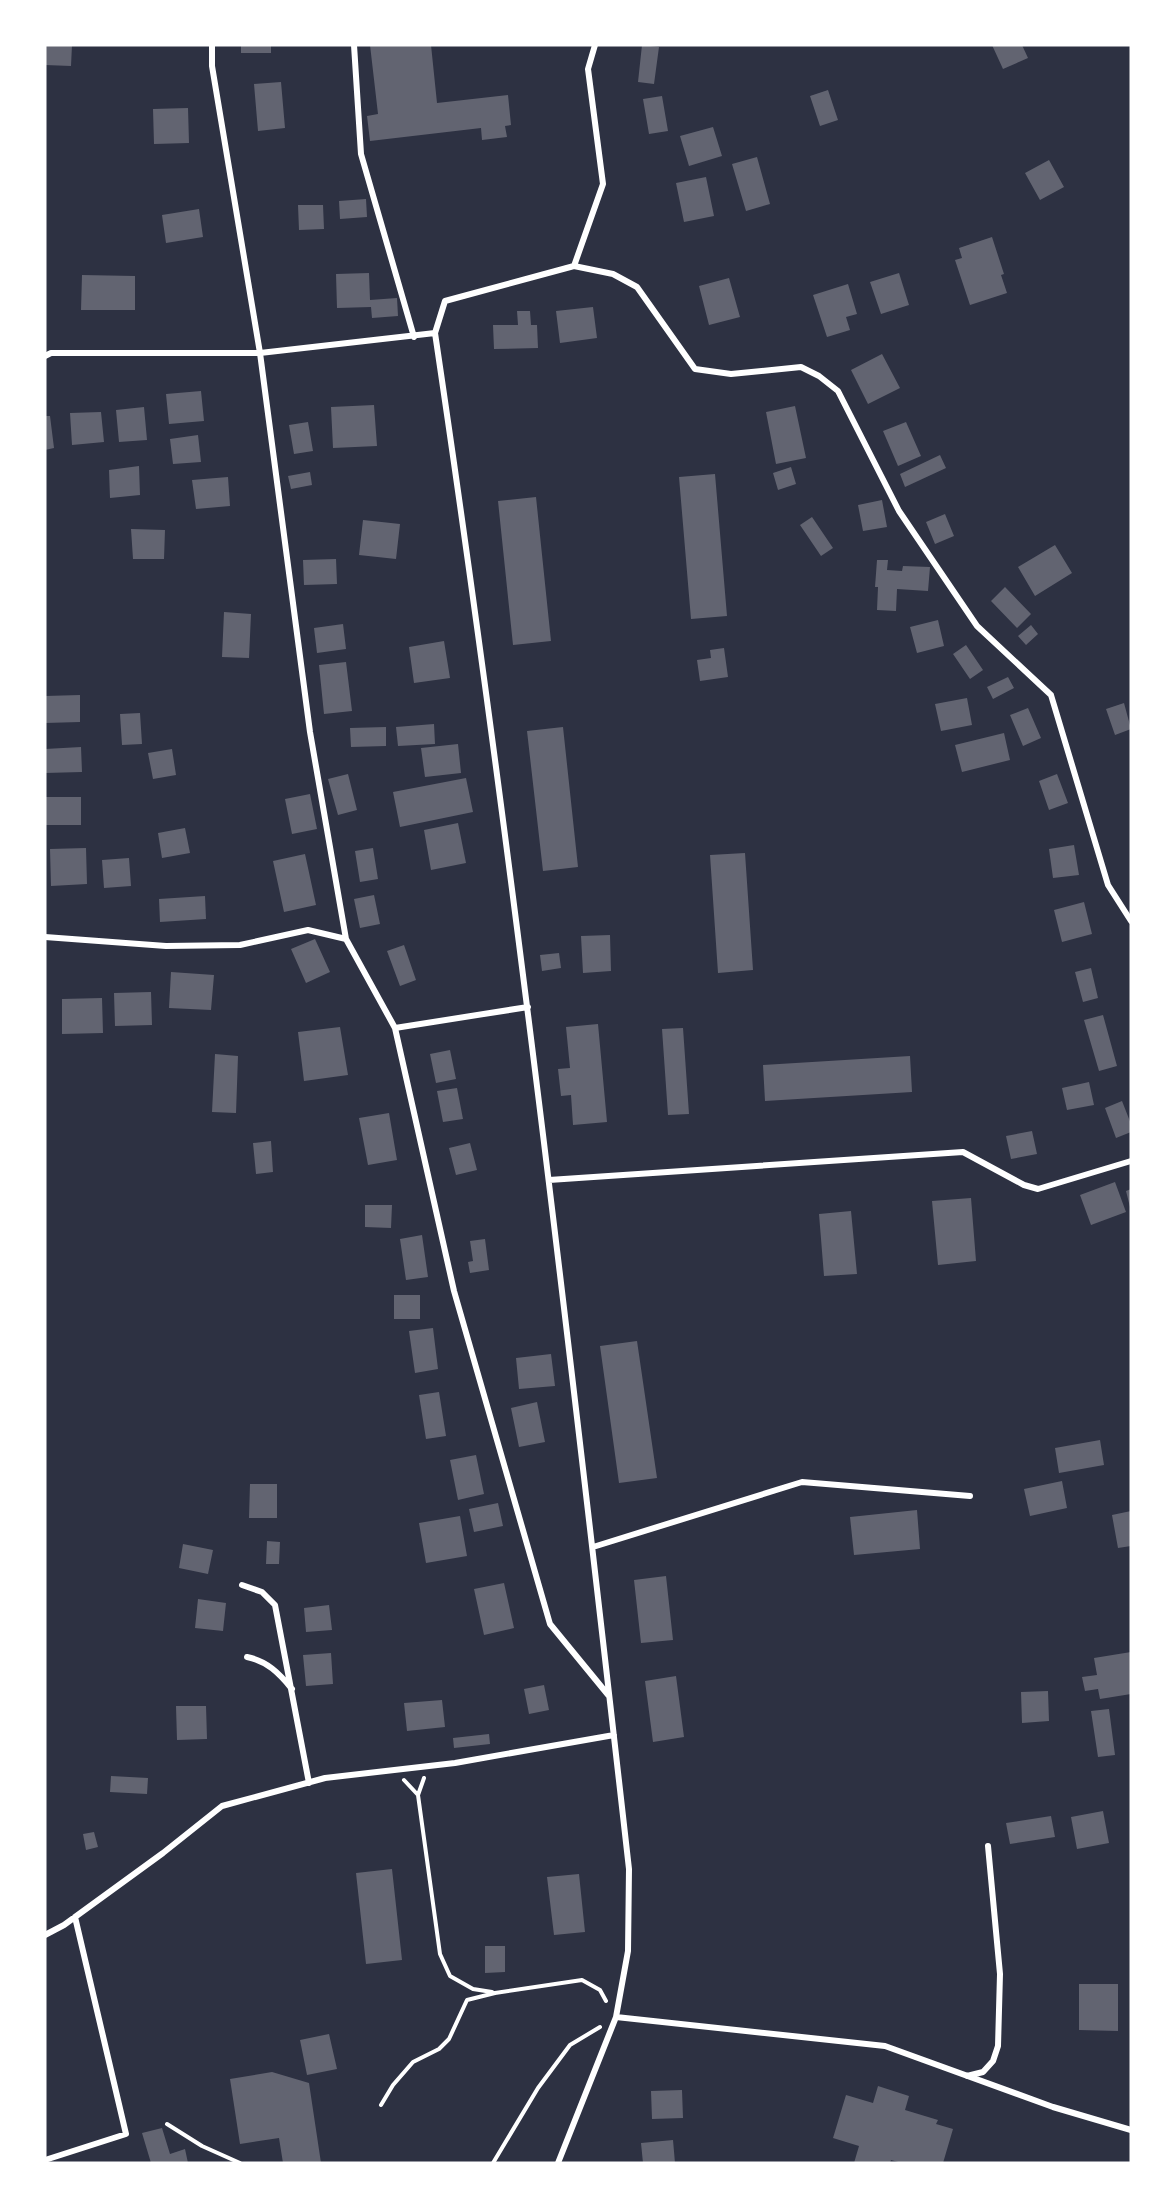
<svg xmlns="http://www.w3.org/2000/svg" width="1176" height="2208" font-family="'Source Sans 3',sans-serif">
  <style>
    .building { fill: #626471 }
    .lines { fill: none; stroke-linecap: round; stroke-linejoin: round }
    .path { stroke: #fff; stroke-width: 4 }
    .minor { stroke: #fff; stroke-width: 6 }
  </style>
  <rect width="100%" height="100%" fill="#2d3142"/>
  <path class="building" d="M 45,45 L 72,45 L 71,66 L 45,65 Z
    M 241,45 L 271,45 L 271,53 L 241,53 Z
    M 370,45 L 431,45 L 437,103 L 508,95 L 511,125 L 505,126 L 507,137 L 482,140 L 481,128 L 370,141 L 367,116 L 378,114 Z
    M 642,45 L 659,47 L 654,84 L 638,82 Z
    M 992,45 L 1022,45 L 1028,58 L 1003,69 Z
    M 281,82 L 285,128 L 258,131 L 254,84 Z
    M 828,90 L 838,120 L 820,126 L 810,96 Z
    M 662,96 L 668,131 L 649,134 L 643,99 Z
    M 188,108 L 189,143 L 154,144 L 153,109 Z
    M 713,127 L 722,156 L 689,166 L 680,136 Z
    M 757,157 L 770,204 L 746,211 L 732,164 Z
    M 1049,160 L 1064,187 L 1040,200 L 1025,173 Z
    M 706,177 L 714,216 L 684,222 L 676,183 Z
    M 366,199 L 367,217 L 340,219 L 339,201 Z
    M 298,205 L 323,205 L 324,229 L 299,230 Z
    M 199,209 L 203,237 L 166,243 L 162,215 Z
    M 992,237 L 1004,274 L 1001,275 L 1007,293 L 970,305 L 955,260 L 962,258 L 959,248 Z
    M 369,273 L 370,300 L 397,298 L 398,316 L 372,318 L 371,307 L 337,308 L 336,274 Z
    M 899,273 L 909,305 L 881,314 L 870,282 Z
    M 82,275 L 135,276 L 135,310 L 81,310 Z
    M 729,278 L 740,317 L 709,325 L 699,286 Z
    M 848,284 L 857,314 L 846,317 L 850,330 L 827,337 L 813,295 Z
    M 593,307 L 597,338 L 560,343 L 556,311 Z
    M 517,311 L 530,311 L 531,325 L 537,325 L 538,348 L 494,349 L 493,325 L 518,325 Z
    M 882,354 L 900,388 L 868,404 L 851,370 Z
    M 201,391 L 204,421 L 169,424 L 166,394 Z
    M 374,405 L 377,446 L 333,448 L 331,407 Z
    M 795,406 L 806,458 L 776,464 L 766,412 Z
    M 144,407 L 147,440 L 119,442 L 116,410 Z
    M 101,412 L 104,442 L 72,445 L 70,413 Z
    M 45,416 L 50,416 L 54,448 L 45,450 Z
    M 308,422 L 313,451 L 294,454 L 289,425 Z
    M 906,422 L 921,456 L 898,466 L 883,431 Z
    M 198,435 L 201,462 L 173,464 L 170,439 Z
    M 940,455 L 946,468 L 905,487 L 900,474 Z
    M 139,466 L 140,495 L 110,498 L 109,470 Z
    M 791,467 L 796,484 L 778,490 L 773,473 Z
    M 310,472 L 312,485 L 291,489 L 288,476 Z
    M 715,474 L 727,616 L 691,619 L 679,477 Z
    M 228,477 L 230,506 L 196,509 L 192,480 Z
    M 536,497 L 551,641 L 513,645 L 498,501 Z
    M 882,500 L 887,527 L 863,531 L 858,505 Z
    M 945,514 L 954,536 L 935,544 L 926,522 Z
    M 812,517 L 833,548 L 821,556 L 800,525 Z
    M 363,520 L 400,524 L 396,559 L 359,555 Z
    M 131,529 L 165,530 L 164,559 L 133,559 Z
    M 1055,545 L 1072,573 L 1035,596 L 1018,567 Z
    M 336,559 L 337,584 L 304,585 L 303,560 Z
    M 877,560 L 888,560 L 887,570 L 902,571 L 903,566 L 930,567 L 928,591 L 897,589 L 896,611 L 877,610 L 878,587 L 875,587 Z
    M 1005,587 L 1031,614 L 1017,628 L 991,601 Z
    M 224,612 L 251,614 L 249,658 L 222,657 Z
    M 938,620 L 944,646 L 917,653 L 910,627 Z
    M 343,624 L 346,649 L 317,653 L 314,628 Z
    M 1031,625 L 1038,634 L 1026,645 L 1018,636 Z
    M 444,641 L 450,678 L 414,683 L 409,647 Z
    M 966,645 L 983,670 L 970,679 L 953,654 Z
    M 724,648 L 728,677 L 700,681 L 697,660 L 711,658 L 710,650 Z
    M 346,662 L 352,711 L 324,714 L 319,665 Z
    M 1008,677 L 1014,688 L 993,699 L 987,687 Z
    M 80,695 L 80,722 L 45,723 L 45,696 Z
    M 967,698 L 972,725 L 941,731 L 935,704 Z
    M 1124,703 L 1131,729 L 1115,735 L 1106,709 Z
    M 1028,708 L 1041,738 L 1023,746 L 1010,715 Z
    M 140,713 L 142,744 L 122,745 L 120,714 Z
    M 434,724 L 435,744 L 398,746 L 396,727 Z
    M 386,727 L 386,746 L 351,747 L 350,728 Z
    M 563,727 L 578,867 L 543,871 L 527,731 Z
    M 1004,733 L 1010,760 L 962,772 L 955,745 Z
    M 458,744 L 461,773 L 425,777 L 421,748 Z
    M 81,747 L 82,772 L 45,773 L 45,749 Z
    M 172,749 L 176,775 L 153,779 L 148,753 Z
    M 348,774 L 357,810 L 338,815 L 328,779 Z
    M 1057,774 L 1068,803 L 1049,810 L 1039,781 Z
    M 466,778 L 473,812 L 400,827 L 393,792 Z
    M 310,794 L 317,829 L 292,834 L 285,799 Z
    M 45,797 L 81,797 L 81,825 L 45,825 Z
    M 458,823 L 466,863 L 431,870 L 424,830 Z
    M 185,828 L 190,853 L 162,858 L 158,833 Z
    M 1074,845 L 1079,875 L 1053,878 L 1049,849 Z
    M 86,848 L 87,884 L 51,886 L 50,849 Z
    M 373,848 L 378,879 L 360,882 L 355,851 Z
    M 745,853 L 753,970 L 718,973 L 710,855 Z
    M 305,854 L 316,905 L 284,912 L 273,861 Z
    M 129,858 L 131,886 L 104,888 L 102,860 Z
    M 374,895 L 380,924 L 360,928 L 354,899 Z
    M 205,896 L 206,919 L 160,922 L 159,899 Z
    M 1084,902 L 1092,934 L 1062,942 L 1054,910 Z
    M 610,935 L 611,971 L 583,973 L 581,936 Z
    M 315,939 L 330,972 L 306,983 L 291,949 Z
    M 404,945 L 416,980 L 400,986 L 387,951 Z
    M 559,953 L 561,968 L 542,971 L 540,955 Z
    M 1091,968 L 1098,998 L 1083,1002 L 1075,972 Z
    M 171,972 L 214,975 L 211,1010 L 169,1008 Z
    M 151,992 L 152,1025 L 115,1026 L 114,993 Z
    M 102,998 L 103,1033 L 62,1034 L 62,999 Z
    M 1103,1015 L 1117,1066 L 1099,1071 L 1084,1020 Z
    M 598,1024 L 607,1122 L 573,1125 L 571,1095 L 561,1096 L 558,1069 L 570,1068 L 566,1027 Z
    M 340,1027 L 348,1075 L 304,1081 L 298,1032 Z
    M 683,1028 L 689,1114 L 668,1115 L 662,1029 Z
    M 450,1050 L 456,1079 L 436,1083 L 430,1054 Z
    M 215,1054 L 238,1056 L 236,1113 L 212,1112 Z
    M 910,1056 L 912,1092 L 765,1101 L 763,1065 Z
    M 1089,1082 L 1094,1105 L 1067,1110 L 1062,1088 Z
    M 457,1088 L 463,1119 L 443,1122 L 437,1091 Z
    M 1122,1101 L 1131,1124 L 1131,1132 L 1116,1138 L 1105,1108 Z
    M 389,1113 L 397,1160 L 368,1165 L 359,1118 Z
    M 1032,1131 L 1037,1154 L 1011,1159 L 1006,1136 Z
    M 271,1141 L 273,1172 L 256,1174 L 253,1143 Z
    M 470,1143 L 477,1170 L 456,1175 L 449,1148 Z
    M 1115,1182 L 1126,1212 L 1091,1225 L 1080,1195 Z
    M 1131,1189 L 1131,1206 L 1130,1207 L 1126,1191 Z
    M 971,1198 L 976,1261 L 938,1265 L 932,1201 Z
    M 365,1205 L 392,1205 L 391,1228 L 365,1227 Z
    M 851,1211 L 857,1274 L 824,1276 L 819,1214 Z
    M 422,1235 L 428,1277 L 406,1280 L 400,1239 Z
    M 485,1239 L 489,1270 L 470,1273 L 468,1262 L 473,1261 L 470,1241 Z
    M 394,1295 L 420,1295 L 420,1319 L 394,1319 Z
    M 433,1328 L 438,1369 L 415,1373 L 409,1331 Z
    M 637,1341 L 657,1478 L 619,1483 L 600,1346 Z
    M 551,1354 L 555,1386 L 519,1389 L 516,1358 Z
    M 439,1392 L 446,1436 L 426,1439 L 419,1395 Z
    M 537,1402 L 545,1442 L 519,1447 L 511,1408 Z
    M 1100,1440 L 1104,1465 L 1059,1473 L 1055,1448 Z
    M 476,1455 L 484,1494 L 458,1500 L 450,1460 Z
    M 1062,1481 L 1067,1508 L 1030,1516 L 1024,1489 Z
    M 250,1484 L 277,1484 L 277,1518 L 249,1518 Z
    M 498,1503 L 503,1526 L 474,1532 L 469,1509 Z
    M 917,1510 L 920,1549 L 854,1555 L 850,1517 Z
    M 1131,1511 L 1131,1546 L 1118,1548 L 1112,1515 Z
    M 460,1516 L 467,1556 L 426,1563 L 419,1523 Z
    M 267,1541 L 280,1542 L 279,1564 L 266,1564 Z
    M 183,1544 L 213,1550 L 208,1574 L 179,1568 Z
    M 666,1576 L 673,1640 L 641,1643 L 634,1580 Z
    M 504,1583 L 514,1628 L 484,1635 L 474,1589 Z
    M 198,1599 L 226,1603 L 223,1631 L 195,1628 Z
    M 329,1605 L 332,1630 L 306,1632 L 304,1608 Z
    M 1131,1652 L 1131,1694 L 1100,1699 L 1098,1689 L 1085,1691 L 1082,1677 L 1097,1675 L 1094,1658 Z
    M 331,1653 L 333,1684 L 306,1686 L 303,1655 Z
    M 676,1676 L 684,1737 L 653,1742 L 645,1681 Z
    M 544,1685 L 549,1710 L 529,1714 L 524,1689 Z
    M 1048,1691 L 1049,1721 L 1022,1723 L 1021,1692 Z
    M 442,1700 L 445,1727 L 407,1731 L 404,1703 Z
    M 176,1706 L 206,1706 L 207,1739 L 177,1740 Z
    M 1109,1709 L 1115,1755 L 1098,1757 L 1091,1711 Z
    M 489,1734 L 490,1744 L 454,1748 L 453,1738 Z
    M 111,1776 L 148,1778 L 147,1794 L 110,1792 Z
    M 1103,1811 L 1109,1843 L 1077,1849 L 1071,1817 Z
    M 1051,1816 L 1055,1837 L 1010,1844 L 1006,1823 Z
    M 94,1832 L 98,1847 L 86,1850 L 83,1834 Z
    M 392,1869 L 402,1960 L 366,1964 L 356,1873 Z
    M 579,1874 L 585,1932 L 554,1935 L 547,1877 Z
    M 485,1946 L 505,1946 L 505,1972 L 485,1973 Z
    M 1079,1984 L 1118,1984 L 1118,2031 L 1079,2030 Z
    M 329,2034 L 337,2069 L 307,2075 L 300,2040 Z
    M 272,2072 L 309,2083 L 321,2163 L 283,2163 L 279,2138 L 240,2144 L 230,2079 Z
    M 878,2086 L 909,2096 L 905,2110 L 938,2120 L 936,2124 L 953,2129 L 943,2163 L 902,2163 L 891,2160 L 890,2163 L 854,2163 L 859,2146 L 833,2138 L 846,2095 L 873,2103 Z
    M 682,2090 L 683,2118 L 652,2119 L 651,2091 Z
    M 162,2128 L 170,2154 L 185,2149 L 188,2163 L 151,2163 L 142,2133 Z
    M 673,2140 L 675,2163 L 643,2163 L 641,2143 Z"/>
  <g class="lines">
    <path class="path" d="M 424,1778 L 418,1795 L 440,1954 L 450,1976 L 473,1989 L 492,1992
      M 404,1780 L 418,1795
      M 381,2105 L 393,2085 L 413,2062 L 439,2049 L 449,2039 L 467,2000 L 495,1993 L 582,1980 L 600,1990 L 606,2001
      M 167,2124 L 202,2146 L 240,2163
      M 493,2163 L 538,2088 L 570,2045 L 600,2027"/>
    <path class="minor" d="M 212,45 L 212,66 L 260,353 L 310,732 L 346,939 L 395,1028 L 454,1291 L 550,1624 L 609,1696
      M 354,45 L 361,154 L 414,337
      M 574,266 L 603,184 L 588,69 L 595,45
      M 45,356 L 51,353 L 260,353 L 435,333
      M 45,937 L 166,946 L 240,945 L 308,930 L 346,939
      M 395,1028 L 528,1007
      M 549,1180 L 963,1152 L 1024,1185 L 1038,1189 L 1131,1161
      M 593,1547 L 802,1482 L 970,1496
      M 242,1585 L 262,1592 L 275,1605 L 309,1783
      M 247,1657 C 267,1661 279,1673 292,1689
      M 45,1935 L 64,1925 L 163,1853 L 222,1806 L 325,1778 L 455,1763 L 614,1735
      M 616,2017 L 885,2046 L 1053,2107 L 1131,2130
      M 967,2076 L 983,2072 L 993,2061 L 998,2046 L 1000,1974 L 988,1846
      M 45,2160 L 126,2134 L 75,1917
      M 558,2163 L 616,2017 L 628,1951 L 629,1869 C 571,1356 511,844 435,333 L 445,301 L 574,266 L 613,274 L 637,287 L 695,369 L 731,374 L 801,367 L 819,376 L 838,391 L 899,511 L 977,626 L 1051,695 L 1108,885 L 1131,921"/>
  </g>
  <rect width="1176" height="2208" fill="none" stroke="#ffffff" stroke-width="93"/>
</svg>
